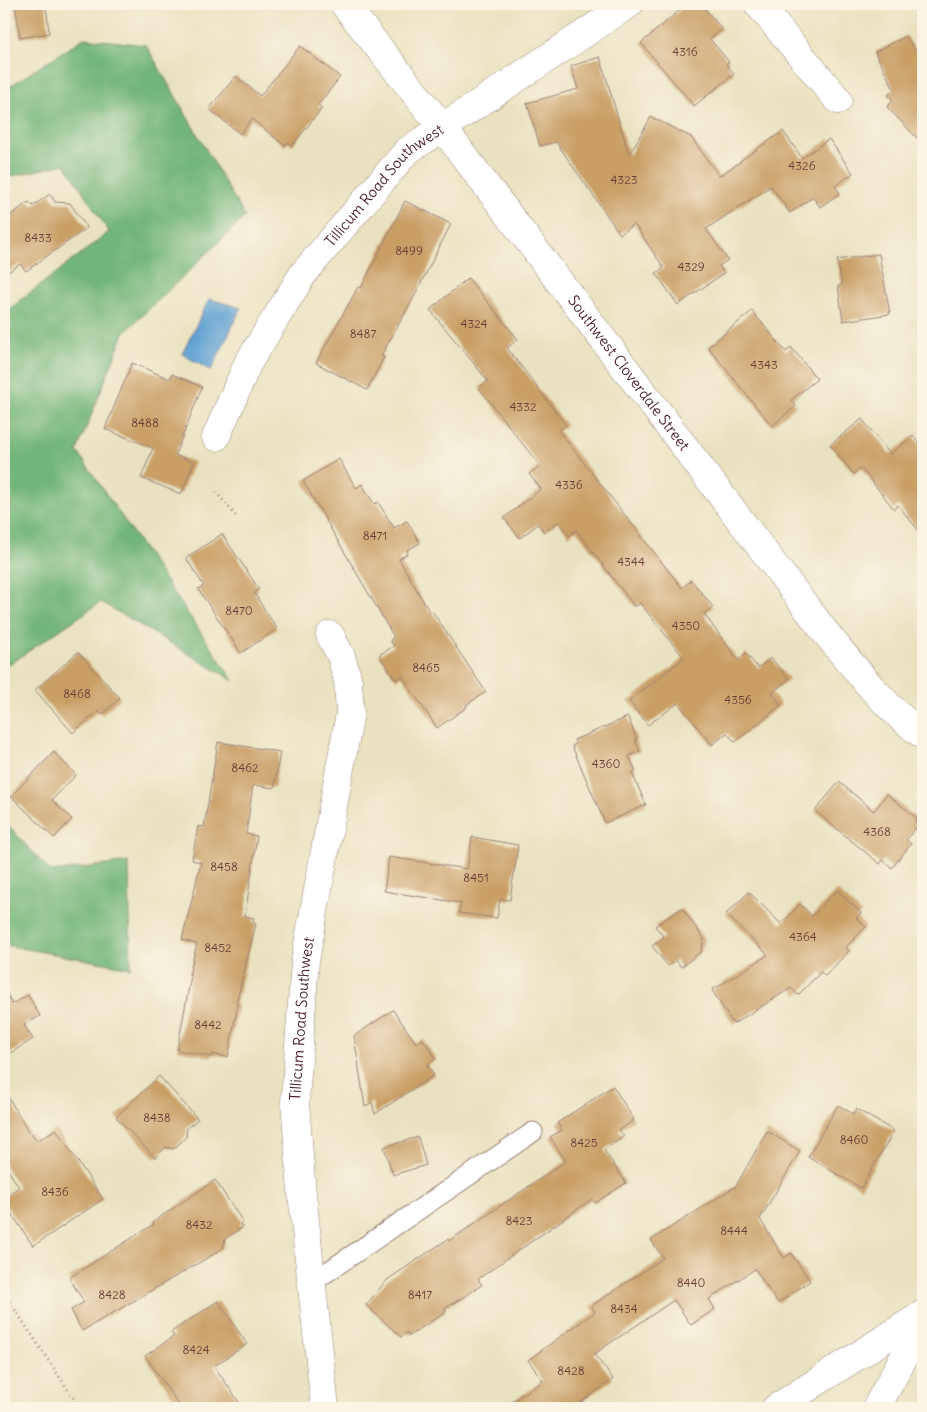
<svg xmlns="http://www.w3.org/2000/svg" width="927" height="1412" font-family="Delius,sans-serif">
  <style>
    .forest { fill: #72b578; stroke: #5e6a52 }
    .water { fill: #5fa0d2; stroke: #54607e }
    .building { fill: #c99f66 }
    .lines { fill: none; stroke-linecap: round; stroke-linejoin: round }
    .service-casing { stroke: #9a8076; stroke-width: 21 }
    .minor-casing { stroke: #9a8076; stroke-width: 29 }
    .path { stroke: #9a8076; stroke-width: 3; stroke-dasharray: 1 4; stroke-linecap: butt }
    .service { stroke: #fff; stroke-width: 19 }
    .minor { stroke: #fff; stroke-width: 28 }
    .labels { text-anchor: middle; stroke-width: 4; stroke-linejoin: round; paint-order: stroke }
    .number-label { font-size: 12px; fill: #6a3f3a }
    .street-label { font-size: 15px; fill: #4a1f2b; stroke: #fcf5e5 }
  </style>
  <rect width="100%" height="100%" fill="#fcf5e5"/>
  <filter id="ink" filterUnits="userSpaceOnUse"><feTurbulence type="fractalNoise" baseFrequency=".02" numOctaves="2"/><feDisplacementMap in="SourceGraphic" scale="10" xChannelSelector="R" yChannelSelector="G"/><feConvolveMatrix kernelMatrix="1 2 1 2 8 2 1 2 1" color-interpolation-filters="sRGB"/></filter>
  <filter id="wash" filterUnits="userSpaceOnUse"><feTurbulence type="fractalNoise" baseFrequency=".0096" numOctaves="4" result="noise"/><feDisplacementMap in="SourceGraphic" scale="20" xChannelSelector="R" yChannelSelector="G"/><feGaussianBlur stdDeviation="1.12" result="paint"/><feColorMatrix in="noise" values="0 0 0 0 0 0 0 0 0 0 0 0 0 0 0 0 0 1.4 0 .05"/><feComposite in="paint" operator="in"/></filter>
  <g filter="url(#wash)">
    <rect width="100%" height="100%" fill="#e9e2c0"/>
    <path class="forest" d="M 84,38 L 146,45 L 245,217 L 124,333 L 77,451 L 234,681 L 101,602 L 4,668 L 4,313 L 109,232 L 65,164 L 4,178 L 4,90 Z
      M 4,821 L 51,872 L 129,862 L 131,968 L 4,945 Z"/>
    <path class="water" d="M 209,299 L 241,308 L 211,371 L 182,354 Z"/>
    <g id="blocks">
      <path class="building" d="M 15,4 L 46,4 L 49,33 L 20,38 Z
        M 687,4 L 701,4 L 722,29 L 710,39 L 729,62 L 726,64 L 734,74 L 694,106 L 641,43 Z
        M 906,36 L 923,61 L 923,144 L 887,107 L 893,100 L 888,95 L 894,89 L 875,52 Z
        M 300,46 L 340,77 L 318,105 L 322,108 L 292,146 L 288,142 L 285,146 L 252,119 L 240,134 L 209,109 L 236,76 L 260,96 Z
        M 600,57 L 629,155 L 651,117 L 691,137 L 719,176 L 740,162 L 741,162 L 740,161 L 783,131 L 802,158 L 829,139 L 853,173 L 835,186 L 840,193 L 820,207 L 813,197 L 790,213 L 771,186 L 706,229 L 728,260 L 719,266 L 724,273 L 678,305 L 656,273 L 664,268 L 634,224 L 620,234 L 556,142 L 540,146 L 527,103 L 578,89 L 571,66 Z
        M 50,194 L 55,202 L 70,203 L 87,228 L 26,271 L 20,264 L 4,275 L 4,220 L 29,202 L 33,206 Z
        M 405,201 L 451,224 L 415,295 L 381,356 L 384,357 L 367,390 L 316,363 L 358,287 L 361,288 Z
        M 879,254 L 890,314 L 843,321 L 838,286 L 842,285 L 837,260 Z
        M 468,278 L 518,339 L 507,348 L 566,425 L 559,431 L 682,588 L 691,580 L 713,607 L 704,614 L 738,660 L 746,653 L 758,668 L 771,658 L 789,679 L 772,693 L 781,705 L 735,742 L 727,733 L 712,745 L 678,703 L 648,725 L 629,701 L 684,658 L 640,603 L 635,607 L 576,530 L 569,536 L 558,522 L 544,532 L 538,524 L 520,538 L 504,518 L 541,489 L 529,474 L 540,466 L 479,388 L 488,381 L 430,310 Z
        M 752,311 L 786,352 L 791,347 L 817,379 L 791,400 L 796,406 L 772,426 L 708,347 Z
        M 132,363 L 170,379 L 172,374 L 202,387 L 175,455 L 194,462 L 181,494 L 141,478 L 153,448 L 105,429 Z
        M 862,419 L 890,454 L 913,436 L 923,448 L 923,536 L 898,505 L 894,509 L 861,468 L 854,474 L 830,445 Z
        M 339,459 L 356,488 L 362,484 L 374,504 L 378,502 L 394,528 L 407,521 L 420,543 L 407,550 L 408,553 L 399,559 L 430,613 L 432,611 L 486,692 L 466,705 L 467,707 L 437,728 L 402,676 L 396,680 L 379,655 L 394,646 L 390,640 L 394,637 L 303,481 Z
        M 222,534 L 259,589 L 254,593 L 277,629 L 241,653 L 198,589 L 204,586 L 186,558 Z
        M 78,652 L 120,698 L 102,715 L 98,711 L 73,733 L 35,690 Z
        M 628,717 L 637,740 L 635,740 L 640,751 L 629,756 L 636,771 L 632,773 L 646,805 L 605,823 L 572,746 L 576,744 L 574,740 Z
        M 218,742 L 280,752 L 274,788 L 253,785 L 246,834 L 257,836 L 245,916 L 254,918 L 253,923 L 256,924 L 236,1004 L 238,1004 L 228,1057 L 212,1054 L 212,1057 L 177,1050 L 191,976 L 189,975 L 197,944 L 182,940 L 201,862 L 192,860 L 198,826 L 204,827 Z
        M 54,752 L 76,775 L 52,800 L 72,819 L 54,838 L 11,796 Z
        M 839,782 L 874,811 L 887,794 L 917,818 L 915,821 L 919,824 L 906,840 L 911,844 L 892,868 L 883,860 L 880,864 L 815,811 Z
        M 472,837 L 518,845 L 510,900 L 500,899 L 497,918 L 459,913 L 461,903 L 384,891 L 389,857 L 467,869 Z
        M 837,890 L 861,913 L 856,918 L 866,927 L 845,948 L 849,951 L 825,976 L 821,972 L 798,995 L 791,988 L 733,1024 L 712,990 L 768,955 L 726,914 L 749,892 L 781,924 L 800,904 L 812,916 Z
        M 682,908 L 704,939 L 701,952 L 681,967 L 676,960 L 668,966 L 652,946 L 664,937 L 655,926 Z
        M 4,989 L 12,1004 L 28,995 L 40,1016 L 24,1025 L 33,1039 L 4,1057 Z
        M 393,1010 L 416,1043 L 423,1039 L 436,1059 L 427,1065 L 434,1075 L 375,1114 L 372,1102 L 365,1107 L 354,1036 Z
        M 159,1076 L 198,1119 L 187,1128 L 186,1137 L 174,1149 L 166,1147 L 155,1158 L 116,1117 Z
        M 613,1086 L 634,1120 L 619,1130 L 624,1136 L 604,1150 L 626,1183 L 595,1203 L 592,1199 L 478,1279 L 482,1285 L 444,1309 L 446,1312 L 409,1336 L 407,1332 L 401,1337 L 366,1305 L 387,1280 L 448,1239 L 449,1241 L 566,1161 L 550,1137 L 562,1130 L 557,1123 Z
        M 4,1090 L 30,1134 L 31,1133 L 37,1141 L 56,1129 L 103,1199 L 33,1246 L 4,1202 L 4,1197 L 19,1187 L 4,1164 Z
        M 838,1105 L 853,1114 L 856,1109 L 894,1131 L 861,1188 L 808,1157 Z
        M 767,1131 L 800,1151 L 760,1219 L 784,1258 L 791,1253 L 810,1281 L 778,1303 L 755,1269 L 709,1299 L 715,1309 L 691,1325 L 674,1300 L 594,1354 L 613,1379 L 573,1408 L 502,1408 L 543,1381 L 528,1360 L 595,1312 L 591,1306 L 663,1258 L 651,1240 L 736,1186 Z
        M 418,1137 L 426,1165 L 393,1175 L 384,1147 Z
        M 215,1180 L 243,1222 L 240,1224 L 243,1227 L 225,1239 L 223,1248 L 214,1254 L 82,1331 L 71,1310 L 84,1302 L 69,1278 L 154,1224 L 153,1222 Z
        M 218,1301 L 247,1344 L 214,1366 L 243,1408 L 181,1408 L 145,1356 L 174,1336 L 171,1332 Z"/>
    </g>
  </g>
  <g filter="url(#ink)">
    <use href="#blocks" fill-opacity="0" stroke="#9a8076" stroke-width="1"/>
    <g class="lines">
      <g class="service-casing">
        <path id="service" d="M 311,1283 L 533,1132"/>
      </g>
      <g class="minor-casing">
        <g id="minor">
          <path id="s1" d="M 344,4 L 442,127 L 825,632 C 855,668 884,707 923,735"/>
          <path d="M 758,4 L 838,100"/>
          <path id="s2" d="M 216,437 L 248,363 L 303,274 L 407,151 L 629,4"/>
          <path id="s3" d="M 325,1408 L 302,1193 L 295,1102 L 305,961 L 350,713 L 348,681 L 341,656 L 330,635"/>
          <path d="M 776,1408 L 923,1314"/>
          <path d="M 876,1408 L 923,1322"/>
        </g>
      </g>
      <path class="path" d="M 216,492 L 236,516
        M 4,1293 L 80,1408"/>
      <use href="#service" class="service"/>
      <use href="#minor" class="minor"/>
    </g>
  </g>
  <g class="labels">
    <g class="number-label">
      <text x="685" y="56">4316</text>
      <text x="802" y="170">4326</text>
      <text x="624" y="184">4323</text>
      <text x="38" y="242">8433</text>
      <text x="409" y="255">8499</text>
      <text x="691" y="271">4329</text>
      <text x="474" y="328">4324</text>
      <text x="363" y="338">8487</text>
      <text x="764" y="369">4343</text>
      <text x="523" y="411">4332</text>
      <text x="145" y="427">8488</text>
      <text x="569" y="489">4336</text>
      <text x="375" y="540">8471</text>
      <text x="631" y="566">4344</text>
      <text x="239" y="615">8470</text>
      <text x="686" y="630">4350</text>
      <text x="426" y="672">8465</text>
      <text x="77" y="698">8468</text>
      <text x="738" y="704">4356</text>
      <text x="606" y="768">4360</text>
      <text x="245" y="772">8462</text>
      <text x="877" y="836">4368</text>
      <text x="224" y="871">8458</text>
      <text x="476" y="882">8451</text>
      <text x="803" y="941">4364</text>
      <text x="218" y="952">8452</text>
      <text x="208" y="1029">8442</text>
      <text x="157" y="1122">8438</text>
      <text x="854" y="1144">8460</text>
      <text x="584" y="1147">8425</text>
      <text x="55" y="1196">8436</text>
      <text x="519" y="1225">8423</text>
      <text x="199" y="1229">8432</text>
      <text x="734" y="1235">8444</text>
      <text x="691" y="1287">8440</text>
      <text x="112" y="1299">8428</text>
      <text x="420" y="1299">8417</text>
      <text x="624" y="1313">8434</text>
      <text x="196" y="1354">8424</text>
      <text x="571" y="1375">8428</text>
    </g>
    <g class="street-label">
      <text dy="5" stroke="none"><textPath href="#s2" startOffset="306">Tillicum Road Southwest</textPath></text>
      <text dy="5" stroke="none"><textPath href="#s1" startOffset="466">Southwest Cloverdale Street</textPath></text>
      <text dy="5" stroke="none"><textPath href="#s3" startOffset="391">Tillicum Road Southwest</textPath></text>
    </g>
  </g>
  <rect width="927" height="1412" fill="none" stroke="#fcf5e5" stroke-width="20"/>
</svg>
